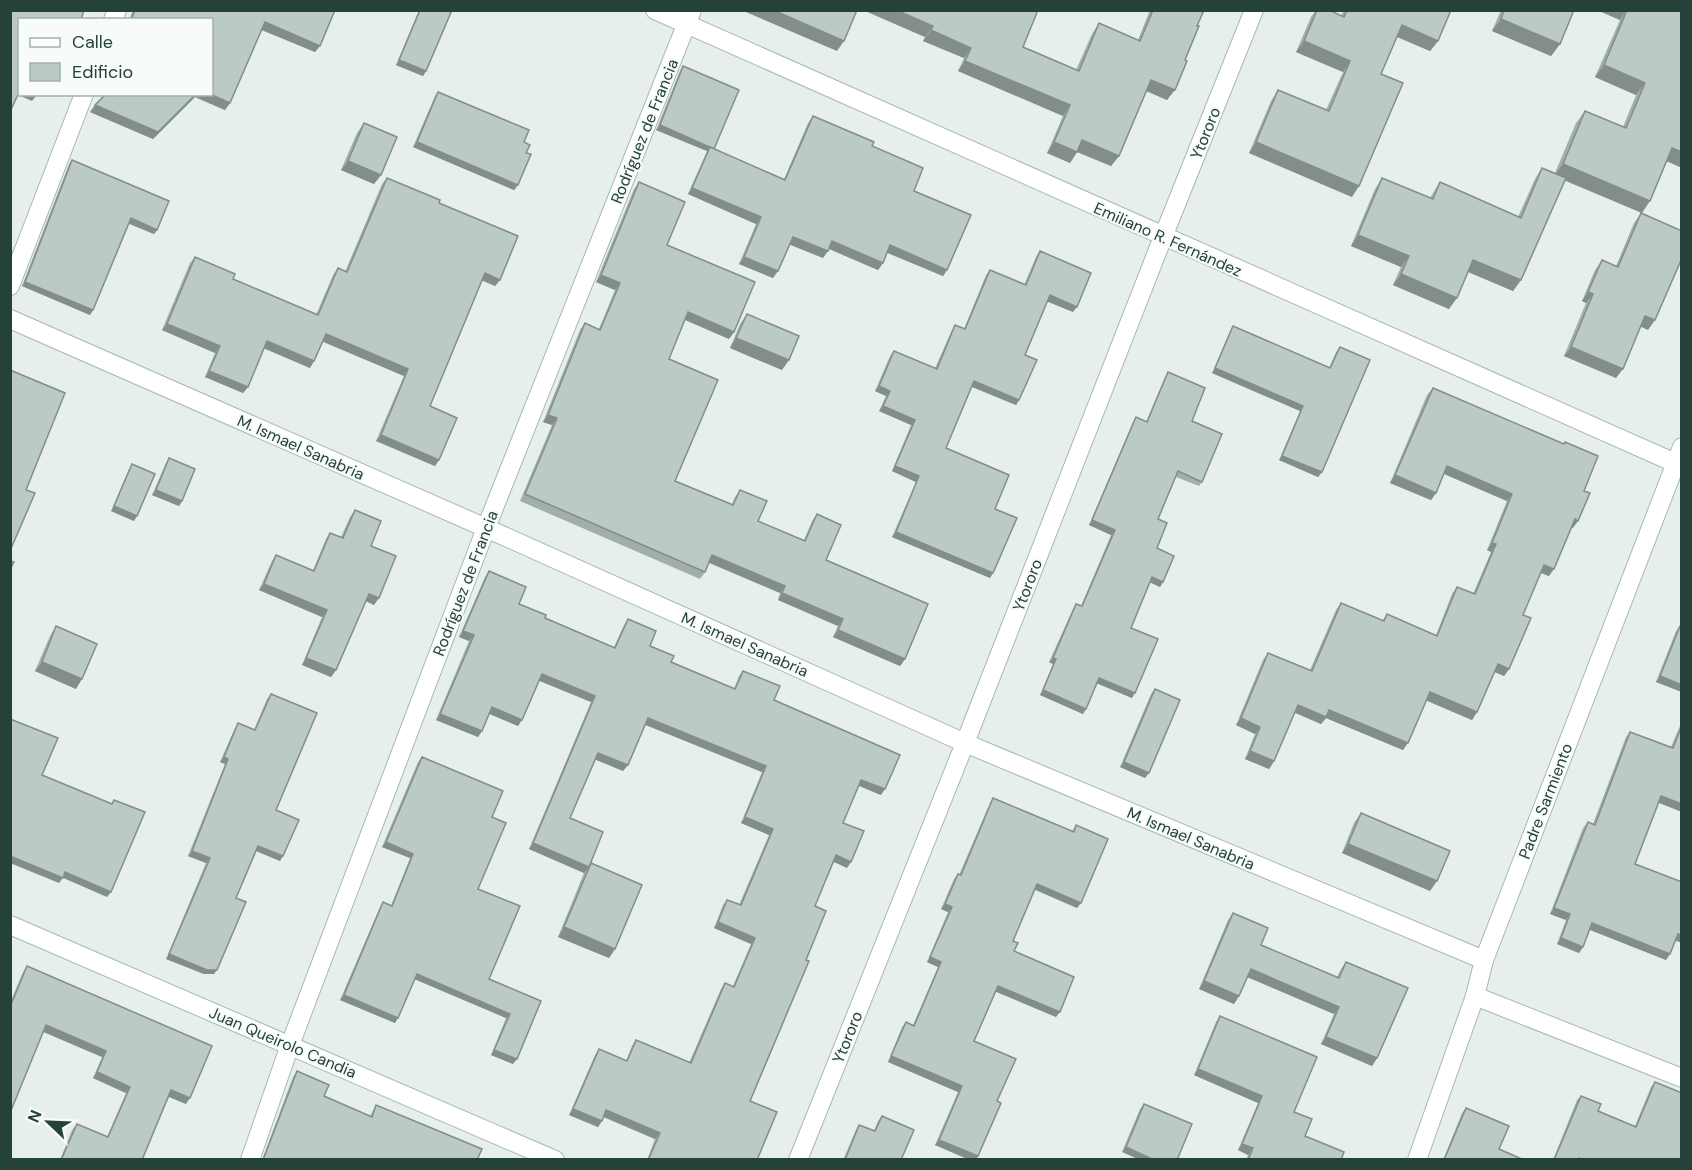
<svg xmlns="http://www.w3.org/2000/svg" width="1692" height="1170" viewBox="0 0 1692 1170" font-family="'DM Sans',sans-serif">
	<style>
		.lines { fill: none; stroke-linecap: round; stroke-linejoin: round }
		.street-casing { stroke: #a8b8b2; stroke-width: 20 }
		.secondary-casing { stroke: #a4bbb3; stroke-width: 20 }
		.street { stroke: #fff; stroke-width: 18 }
		.secondary { stroke: #fff; stroke-width: 18 }
		.wall { fill: #a1aea9 }
		.shaded-wall { fill: #838d89 }
		.building { fill: #bbcac4; stroke: #838d89; stroke-width: 1.5 }
		.labels { text-anchor: middle; stroke-width: 4.5; stroke-linejoin: round; paint-order: stroke }
		.street-label { font-size: 16px; fill: #24423a; stroke: #f7fbf9 }
	</style>
	<rect width="100%" height="100%" fill="#e6efeb"/>
	<g class="lines">
		<g class="street-casing">
			<g id="street">
				<path d="M655,10L1682,466"/>
				<path d="M113,20L117,10"/>
				<path d="M10,286L84,94"/>
				<path d="M10,319L486,528L965,743L1484,960"/>
				<path d="M1475,996L1682,1078"/>
				<path d="M250,1160L290,1045L486,528L692,10"/>
				<path d="M798,1160L965,743L1163,237L1254,10"/>
				<path d="M1417,1160L1475,996L1484,960L1682,447"/>
			</g>
		</g>
		<g class="secondary-casing">
			<path id="secondary" d="M10,925L555,1160"/>
		</g>
		<use href="#street" class="street"/>
		<use href="#secondary" class="secondary"/>
	</g>
	<g class="wall">
		<path d="M133,10H335L315,52L261,30L230,103L225,110L195,97L153,139L90,112L212,20H129Z"/>
		<path d="M419,10H452L426,71L423,76L396,65Z"/>
		<path d="M863,10H1038L1023,47L1076,70L1092,34L1099,23L1138,40L1150,10H1204L1167,100L1146,91L1119,156L1111,166L1077,152L1070,163L1047,153L1063,116L958,71L964,58L923,41L925,37Z"/>
		<path d="M1316,10H1329L1341,16L1344,10H1451L1438,41L1430,51L1397,37L1381,74L1352,197L1249,153L1271,101L1278,90L1326,110L1343,72L1296,52L1311,17Z"/>
		<path d="M1501,10H1574L1560,44L1551,56L1492,31Z"/>
		<path d="M1597,10H1682V168L1667,161L1642,213L1565,180L1521,280L1513,291L1468,272L1449,309L1393,285L1401,267L1351,246L1375,189L1382,178L1430,198L1433,193L1440,182L1518,217L1535,179L1542,168L1555,173L1576,123L1585,111L1623,127L1636,95L1595,77L1620,20Z"/>
		<path d="M683,66L714,149L784,179L808,123L813,116L872,146L914,191L947,270L943,276L887,253L883,263L878,270L829,249L823,258L790,244L773,278L739,264L756,224L688,194L707,151L656,130L680,71Z"/>
		<path d="M438,92L524,142L526,153L518,185L514,190L413,147L435,96Z"/>
		<path d="M364,123L381,175L374,184L341,170L357,133Z"/>
		<path d="M72,160L157,230L154,234L129,224L93,310L90,315L22,286L69,164Z"/>
		<path d="M387,178L439,203L500,280L495,286L482,280L430,406L439,460L435,466L376,441L404,376L323,341L310,368L264,348L248,387L243,393L205,377L215,353L162,330L190,263L195,257L233,279L316,315L333,275L338,268L345,272L382,184Z"/>
		<path d="M639,182L667,245L734,332L729,339L685,320L669,359L675,481L732,504L735,497L740,490L758,521L804,540L812,521L817,514L826,560L905,659L900,666L833,637L838,626L778,600L780,593L709,562L705,572L700,579L520,501L552,425L543,422L580,330L585,323L599,329L615,290L596,282L634,189Z"/>
		<path d="M1641,213L1648,330L1640,326L1616,378L1564,356L1586,303L1582,301L1595,270L1602,260L1616,266L1634,223Z"/>
		<path d="M1040,251L1073,312L1047,301L1025,355L1019,400L1016,405L972,387L946,448L995,509L990,578L892,537L916,482L892,471L911,425L879,411L886,396L875,391L890,356L894,351L935,368L952,330L955,325L964,329L986,275L990,270L1024,285L1036,257Z"/>
		<path d="M747,314L782,370L730,348L740,324Z"/>
		<path d="M1233,326L1329,368L1336,352L1340,347L1322,472L1318,477L1279,460L1300,411L1212,373L1230,331Z"/>
		<path d="M1168,372L1192,421L1202,482L1199,486L1176,477L1158,519L1157,548L1163,582L1160,587L1150,582L1131,628L1132,698L1097,683L1083,714L1040,695L1053,664L1049,662L1073,609L1076,604L1081,606L1111,535L1089,525L1133,422L1136,417L1146,422L1165,377Z"/>
		<path d="M1433,388L1584,491L1573,528L1572,527L1549,576L1541,573L1523,615L1509,669L1504,676L1494,672L1477,712L1472,720L1426,700L1403,750L1326,718L1321,724L1294,712L1274,761L1269,769L1245,759L1255,734L1236,725L1263,660L1268,653L1310,670L1336,610L1341,603L1382,621L1387,614L1436,635L1452,594L1457,587L1473,594L1491,552L1487,550L1507,501L1444,474L1436,493L1431,500L1390,483L1427,395Z"/>
		<path d="M169,458L182,501L179,506L152,495L166,463Z"/>
		<path d="M132,464L134,521L111,511L129,469Z"/>
		<path d="M355,510L371,546L374,605L365,601L336,670L331,677L302,665L322,617L259,590L272,561L276,555L313,570L326,539L330,533L341,537L350,517Z"/>
		<path d="M489,571L519,604L545,618L614,647L624,625L628,619L650,646L671,662L734,689L739,676L743,671L881,795L859,786L843,823L847,868L834,862L815,906L806,960L750,1101L757,1160H647L655,1139L603,1117L598,1127L569,1115L595,1055L599,1049L626,1061L632,1046L636,1040L689,1063L721,989L725,983L733,986L751,944L714,928L723,905L727,900L739,905L769,835L741,823L762,772L645,724L628,765L623,771L595,759L570,818L589,867L591,863L615,949L609,958L558,937L584,873L529,849L591,702L539,680L518,726L489,714L482,731L478,737L436,720L469,641L459,637L485,577Z"/>
		<path d="M56,626L76,689L35,671L50,636Z"/>
		<path d="M1680,626H1682V692L1656,682L1676,631Z"/>
		<path d="M1155,689L1145,778L1120,767L1151,694Z"/>
		<path d="M271,694L276,810L280,861L256,851L236,898L214,974H204L166,959L206,863L188,856L225,764L220,762L235,728L238,723L254,730L267,699Z"/>
		<path d="M1682,721V812L1659,803L1635,864L1681,882L1682,880V943L1675,940L1670,954L1666,960L1590,930L1583,947L1579,953L1557,944L1566,920L1550,914L1583,828L1588,822L1593,824L1626,737L1630,732L1671,747Z"/>
		<path d="M422,757L492,817L478,889L489,979L541,1001L513,1064L491,1055L506,1018L415,979L395,1023L340,1000L380,907L383,902L391,906L410,858L382,847L418,762Z"/>
		<path d="M993,798L1072,831L1076,825L1077,908L1035,890L1013,941L1014,951L1056,1017L996,991L974,1041L997,1101L978,1156L976,1160H970L935,1145L958,1092L888,1062L902,1027L906,1022L913,1025L938,967L927,962L948,912L941,909L954,879L958,874L959,875L990,803Z"/>
		<path d="M1361,813L1430,891L1342,853L1354,823Z"/>
		<path d="M1233,913L1261,945L1337,977L1341,969L1346,962L1377,1058L1372,1066L1321,1044L1334,1014L1247,977L1239,996L1234,1004L1199,989L1228,920Z"/>
		<path d="M27,966L186,1104L169,1097L142,1160H60L72,1130L77,1124L107,1137L126,1093L93,1078L102,1057L43,1032L10,1113V1003L23,972Z"/>
		<path d="M1220,1016L1294,1112L1305,1136L1341,1160H1246L1248,1155L1238,1150L1258,1103L1194,1075L1216,1022Z"/>
		<path d="M297,1071L324,1096L370,1116L376,1105L477,1160H262L293,1077Z"/>
		<path d="M1655,1082L1682,1160H1553L1577,1100L1581,1096L1598,1111L1635,1126L1651,1087Z"/>
		<path d="M1144,1104L1192,1124L1122,1152L1140,1109Z"/>
		<path d="M1466,1108L1499,1149L1524,1160H1443L1462,1113Z"/>
		<path d="M882,1116L901,1160H843L856,1130L859,1125L874,1131L878,1121Z"/>
	</g>
	<g class="shaded-wall">
		<path d="M741,10H773L844,41L837,51Z"/>
		<path d="M863,10H896L933,26L925,37Z"/>
		<path d="M1597,10H1626L1620,20Z"/>
		<path d="M1501,19L1560,44L1551,56L1492,31Z"/>
		<path d="M265,22L320,46L315,52L260,29Z"/>
		<path d="M1402,25L1438,41L1430,51L1395,36Z"/>
		<path d="M931,30L971,48L964,58L923,41Z"/>
		<path d="M1304,41L1350,61L1343,72L1296,52Z"/>
		<path d="M399,60L426,71L423,76L396,65Z"/>
		<path d="M965,61L1070,105L1063,116L958,71Z"/>
		<path d="M1604,65L1645,83L1636,95L1595,77Z"/>
		<path d="M1151,80L1175,90L1167,100L1144,90Z"/>
		<path d="M20,90V94H32L36,96L32,101L16,94Z"/>
		<path d="M196,94H210L230,103L225,110L195,97L153,139L90,112L95,105Z"/>
		<path d="M660,125L714,149L710,147L707,151L656,130Z"/>
		<path d="M1082,140L1119,156L1111,166L1075,151Z"/>
		<path d="M417,142L518,185L514,190L413,147Z"/>
		<path d="M1054,142L1077,152L1070,163L1047,153Z"/>
		<path d="M1256,142L1359,186L1352,197L1249,153Z"/>
		<path d="M1672,148L1682,152V168L1664,160Z"/>
		<path d="M348,161L381,175L374,184L341,170Z"/>
		<path d="M1563,164L1650,201L1642,213L1554,176Z"/>
		<path d="M692,188L761,217L756,224L688,194Z"/>
		<path d="M131,218L157,230L154,234L128,223Z"/>
		<path d="M1358,235L1409,256L1401,267L1351,246Z"/>
		<path d="M793,237L828,251L823,258L788,244Z"/>
		<path d="M832,241L883,263L878,270L827,248Z"/>
		<path d="M890,245L947,270L943,276L886,252Z"/>
		<path d="M744,257L778,271L773,278L739,264Z"/>
		<path d="M1473,260L1521,280L1513,291L1466,271Z"/>
		<path d="M485,273L500,280L495,286L481,280Z"/>
		<path d="M1401,274L1457,298L1449,309L1393,285Z"/>
		<path d="M601,275L620,283L615,290L596,282Z"/>
		<path d="M25,282L93,310L90,315L22,286Z"/>
		<path d="M1588,292L1593,294L1586,303L1582,301Z"/>
		<path d="M1050,295L1077,307L1073,312L1046,301Z"/>
		<path d="M688,312L734,332L729,339L683,319Z"/>
		<path d="M1645,316L1655,320L1648,330L1638,325Z"/>
		<path d="M167,324L220,346L215,353L162,330Z"/>
		<path d="M326,334L408,369L404,376L321,341Z"/>
		<path d="M736,338L789,360L782,370L730,348Z"/>
		<path d="M267,341L314,361L310,368L263,348Z"/>
		<path d="M1571,347L1623,369L1616,378L1564,356Z"/>
		<path d="M1215,368L1303,406L1300,411L1212,373Z"/>
		<path d="M209,371L248,387L243,393L205,377Z"/>
		<path d="M974,381L1019,400L1016,405L970,386Z"/>
		<path d="M879,386L890,391L886,396L875,391Z"/>
		<path d="M883,406L915,420L911,425L879,411Z"/>
		<path d="M548,415L557,418L552,425L543,422Z"/>
		<path d="M381,435L439,460L435,466L376,441Z"/>
		<path d="M1282,456L1322,472L1318,477L1279,460Z"/>
		<path d="M895,466L919,476L916,482L892,471Z"/>
		<path d="M1447,466L1512,494L1507,501L1442,473Z"/>
		<path d="M1395,475L1436,493L1431,500L1390,483Z"/>
		<path d="M156,490L182,501L179,506L152,495Z"/>
		<path d="M114,506L137,516L134,521L111,511Z"/>
		<path d="M1575,519L1578,521L1573,528L1570,526Z"/>
		<path d="M1092,520L1115,530L1111,535L1089,525Z"/>
		<path d="M896,532L993,573L990,578L892,537Z"/>
		<path d="M1492,543L1496,544L1491,552L1487,550Z"/>
		<path d="M712,555L785,586L780,593L707,562Z"/>
		<path d="M1544,565L1554,569L1549,576L1539,572Z"/>
		<path d="M1152,577L1163,582L1160,587L1149,582Z"/>
		<path d="M264,584L327,610L322,617L259,590Z"/>
		<path d="M782,593L843,619L838,626L778,600Z"/>
		<path d="M369,594L379,598L374,605L364,600Z"/>
		<path d="M838,630L905,659L900,666L833,637Z"/>
		<path d="M463,631L474,635L469,641L459,637Z"/>
		<path d="M306,658L336,670L331,677L302,665Z"/>
		<path d="M1053,658L1056,659L1053,664L1049,662Z"/>
		<path d="M42,662L82,679L76,689L35,671Z"/>
		<path d="M1498,664L1509,669L1504,676L1493,671Z"/>
		<path d="M542,674L595,696L591,702L537,680Z"/>
		<path d="M1660,676L1682,685V692L1656,682Z"/>
		<path d="M1099,678L1135,693L1132,698L1096,683Z"/>
		<path d="M1043,690L1086,709L1083,714L1040,695Z"/>
		<path d="M1430,692L1477,712L1472,720L1425,700Z"/>
		<path d="M1298,705L1329,710L1408,743L1403,750L1326,718L1321,724L1293,712Z"/>
		<path d="M492,707L522,720L518,726L488,713Z"/>
		<path d="M440,714L482,731L478,737L436,720Z"/>
		<path d="M648,718L766,766L762,772L643,724Z"/>
		<path d="M1241,718L1260,727L1255,734L1236,725Z"/>
		<path d="M1250,751L1274,761L1269,769L1245,759Z"/>
		<path d="M598,753L628,765L623,771L594,759Z"/>
		<path d="M224,757L228,759L225,764L220,762Z"/>
		<path d="M1124,762L1149,773L1145,778L1120,767Z"/>
		<path d="M861,780L885,789L881,795L857,785Z"/>
		<path d="M1661,796L1682,804V812L1657,802Z"/>
		<path d="M745,817L773,829L769,835L741,823Z"/>
		<path d="M386,842L413,854L410,858L382,847Z"/>
		<path d="M533,843L589,867L584,873L529,849Z"/>
		<path d="M1348,844L1437,881L1430,891L1342,853Z"/>
		<path d="M258,846L283,856L280,861L254,850Z"/>
		<path d="M192,851L210,858L206,863L188,856Z"/>
		<path d="M836,855L851,862L847,868L832,861Z"/>
		<path d="M10,856L63,878L59,883L10,863Z"/>
		<path d="M65,872L111,892L107,897L61,877Z"/>
		<path d="M1037,884L1081,903L1077,908L1034,889Z"/>
		<path d="M945,904L952,907L948,912L941,909Z"/>
		<path d="M1554,908L1570,914L1566,920L1550,914Z"/>
		<path d="M718,922L755,938L751,944L714,928Z"/>
		<path d="M1592,923L1670,954L1666,960L1588,929Z"/>
		<path d="M564,927L615,949L609,958L558,937Z"/>
		<path d="M1678,934L1682,935V943L1674,940Z"/>
		<path d="M1561,938L1583,947L1579,953L1557,944Z"/>
		<path d="M169,954L217,970L214,974H204L166,959Z"/>
		<path d="M930,957L941,962L938,967L927,962Z"/>
		<path d="M1251,969L1339,1007L1334,1014L1245,976Z"/>
		<path d="M417,974L510,1014L506,1018L414,979Z"/>
		<path d="M1204,981L1239,996L1234,1004L1199,989Z"/>
		<path d="M998,986L1060,1012L1056,1017L994,991Z"/>
		<path d="M344,995L398,1018L395,1023L340,1000Z"/>
		<path d="M46,1025L106,1051L102,1057L42,1031Z"/>
		<path d="M1326,1037L1377,1058L1372,1066L1321,1044Z"/>
		<path d="M494,1050L517,1059L513,1064L491,1055Z"/>
		<path d="M891,1056L962,1086L958,1092L888,1062Z"/>
		<path d="M1198,1069L1262,1096L1258,1103L1194,1075Z"/>
		<path d="M97,1072L130,1087L126,1093L93,1078Z"/>
		<path d="M171,1090L190,1098L186,1104L167,1096Z"/>
		<path d="M573,1109L602,1121L598,1127L569,1115Z"/>
		<path d="M606,1110L660,1133L655,1139L602,1116Z"/>
		<path d="M939,1140L978,1156L976,1160H970L935,1145Z"/>
		<path d="M1242,1144L1253,1148L1248,1155L1238,1150Z"/>
		<path d="M1126,1147L1154,1160H1140L1122,1152Z"/>
	</g>
	<g class="building">
		<path d="M10,10H84L81,20H20V90L10,112Z"/>
		<path d="M135,10H335L320,46L265,22L230,103L210,94H212V20H131Z"/>
		<path d="M420,10H452L426,71L399,60Z"/>
		<path d="M773,10H857L844,41Z"/>
		<path d="M896,10H1038L1023,47L1079,71L1099,23L1140,41L1153,10H1204L1197,26H1199L1185,60L1187,61L1175,90L1151,80L1119,156L1082,140L1077,152L1054,142L1070,105L965,61L971,48L931,30L933,26Z"/>
		<path d="M1317,10H1329L1344,17L1347,10H1451L1438,41L1402,25L1381,74L1403,83L1359,186L1256,142L1278,90L1329,111L1350,61L1304,41Z"/>
		<path d="M1504,10H1574L1560,44L1501,19Z"/>
		<path d="M1627,10H1682V152L1672,148L1650,201L1563,164L1585,111L1626,128L1645,83L1604,65Z"/>
		<path d="M683,66L739,90L714,149L660,125Z"/>
		<path d="M438,92L529,130L524,142L530,145L526,153L531,154L518,185L417,142Z"/>
		<path d="M106,94H196L158,132L95,105Z"/>
		<path d="M813,116L874,142L872,146L923,168L914,191L971,215L947,270L890,245L883,263L832,241L828,251L793,237L778,271L744,257L761,217L692,188L710,147L785,180Z"/>
		<path d="M364,123L397,137L381,175L348,161Z"/>
		<path d="M72,160L169,201L157,230L131,218L93,310L25,282Z"/>
		<path d="M1542,168L1566,178L1521,280L1473,260L1457,298L1401,274L1409,256L1358,235L1382,178L1433,199L1440,182L1521,218Z"/>
		<path d="M387,178L440,200L439,203L518,236L500,280L485,273L430,406L457,418L439,460L381,435L408,369L326,334L314,361L267,341L248,387L209,371L220,346L167,324L195,257L235,274L233,279L318,315L338,268L347,272Z"/>
		<path d="M639,182L685,202L667,245L755,282L734,332L688,312L669,359L718,380L675,481L733,505L740,490L767,501L758,521L805,541L817,514L841,525L826,560L928,604L905,659L838,630L843,619L782,593L785,586L712,555L705,572L525,494L557,418L548,415L585,323L600,330L620,283L601,275Z"/>
		<path d="M1641,213L1682,231V258L1655,320L1645,316L1623,369L1571,347L1593,294L1588,292L1602,260L1618,267Z"/>
		<path d="M1040,251L1091,273L1077,307L1050,295L1025,355L1037,360L1019,400L974,381L946,448L1009,475L995,509L1017,518L993,573L896,532L919,476L895,466L915,420L883,406L890,391L879,386L894,351L937,369L955,325L965,329L990,270L1026,285Z"/>
		<path d="M747,314L799,336L789,360L736,338Z"/>
		<path d="M1233,326L1330,368L1340,347L1370,360L1322,472L1282,456L1303,406L1215,368Z"/>
		<path d="M10,370L65,393L26,490L35,493L10,551Z"/>
		<path d="M1168,372L1205,388L1192,421L1222,434L1202,482L1178,471L1158,519L1167,523L1157,548L1174,556L1163,582L1152,577L1131,628L1158,639L1135,693L1099,678L1086,709L1043,690L1056,659L1053,658L1076,604L1082,606L1115,530L1092,520L1136,417L1147,422Z"/>
		<path d="M1433,388L1564,444L1565,442L1598,456L1584,491L1590,493L1578,521L1575,519L1554,569L1544,565L1523,615L1531,618L1509,669L1498,664L1477,712L1430,692L1408,743L1329,710L1326,717L1298,705L1274,761L1250,751L1260,727L1241,718L1268,653L1312,671L1341,603L1384,621L1387,614L1437,636L1457,587L1475,594L1496,544L1492,543L1512,494L1447,466L1436,493L1395,475Z"/>
		<path d="M169,458L195,469L182,501L156,490Z"/>
		<path d="M132,464L155,474L137,516L114,506Z"/>
		<path d="M355,510L381,521L371,546L396,556L379,598L369,594L336,670L306,658L327,610L264,584L276,555L314,571L330,533L343,538Z"/>
		<path d="M10,561L14,562L10,570Z"/>
		<path d="M489,571L526,587L519,604L546,615L545,618L615,648L628,619L656,631L650,646L674,656L671,662L735,689L743,671L780,686L774,700L900,755L885,789L861,780L843,823L864,831L851,862L836,855L815,906L826,911L806,960L809,961L750,1101L777,1112L757,1160H651L649,1158L660,1133L606,1110L602,1121L573,1109L599,1049L627,1061L636,1040L691,1063L725,983L734,987L755,938L718,922L727,900L741,905L773,829L745,817L766,766L648,718L628,765L598,753L570,818L603,832L589,867L533,843L595,696L542,674L522,720L492,707L482,731L440,714L474,635L463,631Z"/>
		<path d="M56,626L97,644L82,679L42,662Z"/>
		<path d="M1680,626H1682V685L1660,676Z"/>
		<path d="M1155,689L1180,700L1149,773L1124,762Z"/>
		<path d="M271,694L317,713L276,810L299,820L283,856L258,846L236,898L246,902L217,970H207L169,954L210,858L192,851L228,759L224,757L238,723L255,730Z"/>
		<path d="M10,719L58,738L42,775L112,804L114,800L145,812L111,892L65,872L63,878L10,856Z"/>
		<path d="M1682,725V804L1661,796L1635,864L1682,882V935L1678,934L1670,954L1592,923L1583,947L1561,938L1570,914L1554,908L1588,822L1595,825L1630,732L1673,748Z"/>
		<path d="M422,757L503,791L492,817L506,823L478,889L520,906L489,979L541,1001L517,1059L494,1050L510,1014L417,974L398,1018L344,995L383,902L392,906L413,854L386,842Z"/>
		<path d="M993,798L1074,832L1076,825L1108,839L1081,903L1037,884L1013,941L1018,943L1014,951L1074,977L1060,1012L998,986L974,1041L1016,1059L997,1101L1001,1103L978,1156L939,1140L962,1086L891,1056L906,1022L914,1026L941,962L930,957L952,907L945,904L958,874L961,875Z"/>
		<path d="M1361,813L1450,851L1437,881L1348,844Z"/>
		<path d="M591,863L642,885L615,949L564,927Z"/>
		<path d="M1233,913L1268,928L1261,945L1339,978L1346,962L1408,988L1377,1058L1326,1037L1339,1007L1251,969L1239,996L1204,981Z"/>
		<path d="M27,966L212,1046L190,1098L171,1090L142,1160H61L77,1124L108,1137L130,1087L97,1072L106,1051L46,1025L10,1113V1007Z"/>
		<path d="M1220,1016L1317,1057L1294,1112L1312,1119L1305,1136L1344,1152L1341,1160H1248L1253,1148L1242,1144L1262,1096L1198,1069Z"/>
		<path d="M297,1071L329,1085L324,1096L372,1117L376,1105L482,1149L477,1160H263Z"/>
		<path d="M1655,1082L1682,1093V1160H1584L1579,1158V1160H1554L1581,1096L1601,1104L1598,1111L1636,1127Z"/>
		<path d="M1144,1104L1192,1124L1177,1160H1154L1126,1147Z"/>
		<path d="M1466,1108L1509,1126L1499,1149L1524,1160H1444Z"/>
		<path d="M882,1116L914,1130L901,1160H845L859,1125L875,1131Z"/>
	</g>
	<g class="labels">
		<g class="street-label">
			<text transform="translate(644 131) rotate(-68)" y="6">Rodríguez de Francia</text>
			<text transform="translate(1205 133) rotate(-68)" y="6">Ytororo</text>
			<text transform="translate(1168 239) rotate(24)" y="6">Emiliano R. Fernández</text>
			<text transform="translate(301 447) rotate(24)" y="6">M. Ismael Sanabria</text>
			<text transform="translate(465 583) rotate(-69)" y="6">Rodríguez de Francia</text>
			<text transform="translate(1027 585) rotate(-69)" y="6">Ytororo</text>
			<text transform="translate(745 644) rotate(24)" y="6">M. Ismael Sanabria</text>
			<text transform="translate(1545 801) rotate(-69)" y="6">Padre Sarmiento</text>
			<text transform="translate(1191 838) rotate(23)" y="6">M. Ismael Sanabria</text>
			<text transform="translate(847 1037) rotate(-68)" y="6">Ytororo</text>
			<text transform="translate(283 1042) rotate(23)" y="6">Juan Queirolo Candia</text>
		</g>
	</g>
	<rect width="1692" height="1170" fill="none" stroke="#24423a" stroke-width="24"/>
	<rect x="18" y="18" width="195" height="78" fill="#f7fbf9" stroke="#a3b1ad" stroke-width="1.5"/>
	<rect x="30" y="38" width="30" height="9" fill="#ffffff" stroke="#a3b1ad" stroke-width="1.5"/>
	<text x="72" y="48" font-size="18" fill="#24423a">Calle</text>
	<rect x="30" y="63" width="30" height="18" fill="#bbcac4" stroke="#a3b1ad" stroke-width="1.5"/>
	<text x="72" y="78" font-size="18" fill="#24423a">Edificio</text>
	<g transform="translate(48 1122) rotate(293)" stroke="#f7fbf9" stroke-width="4.5" paint-order="stroke">
	<path d="M0-4.5L10 22L0 15L-10 22Z" fill="#24423a"/>
	<text y="-9" font-size="16" font-weight="bold" text-anchor="middle" fill="#24423a">N</text>
	</g>
</svg>
